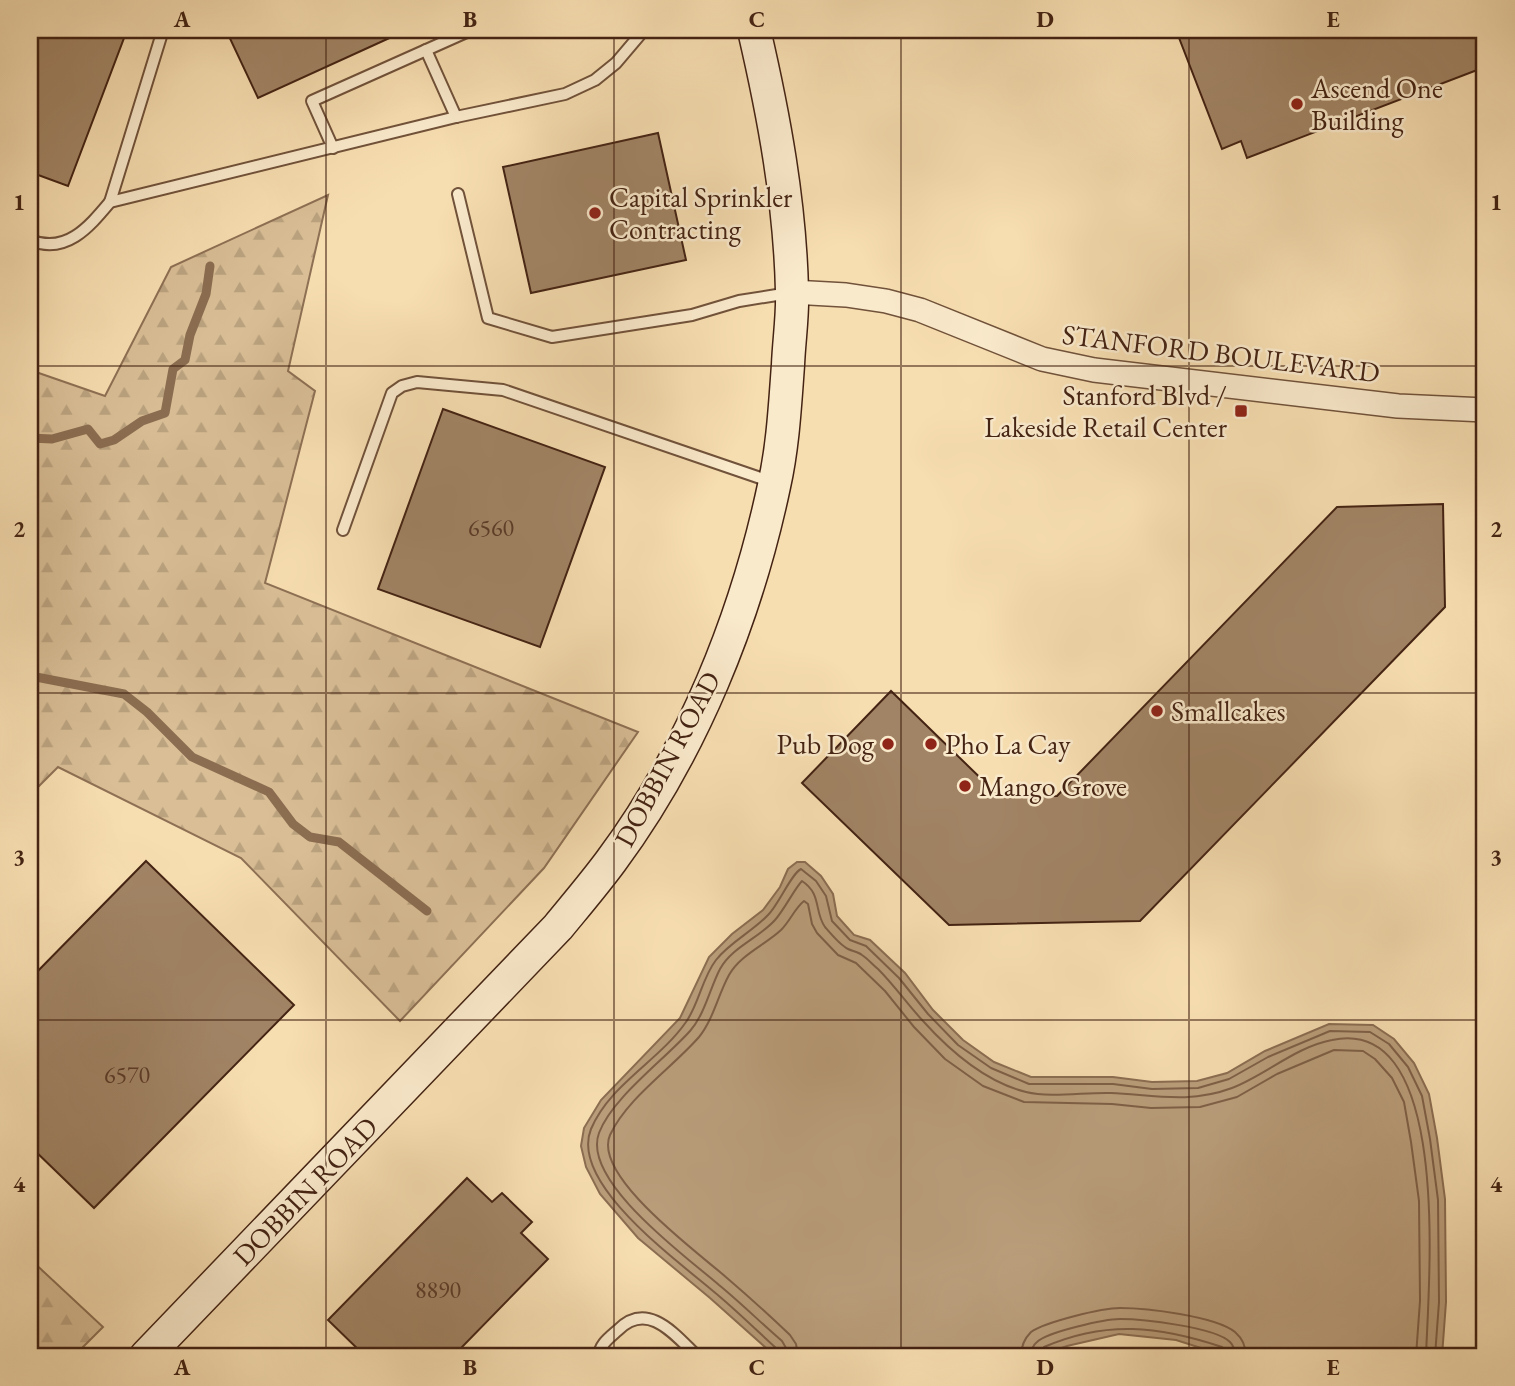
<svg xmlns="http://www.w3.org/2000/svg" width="1515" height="1386" viewBox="0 0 1515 1386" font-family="'EB Garamond',serif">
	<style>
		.forest { fill: url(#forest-firs); stroke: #8e7054; stroke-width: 2 }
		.water { fill: #ba9e7b; stroke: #8b6d51; stroke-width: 2 }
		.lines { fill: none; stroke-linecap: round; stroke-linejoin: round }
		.shore { stroke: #7f6047; stroke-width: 2 }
		.stream { stroke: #8b6d51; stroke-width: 9 }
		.building { fill: #a18465; stroke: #442313; stroke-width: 2 }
		.lane-casing { stroke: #71523a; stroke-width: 14 }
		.street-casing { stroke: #71523a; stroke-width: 26 }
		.secondary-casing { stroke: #442313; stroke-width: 35 }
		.lane { stroke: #faeacc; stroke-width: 10 }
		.street { stroke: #faeacc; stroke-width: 23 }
		.secondary { stroke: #faeacc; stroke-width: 32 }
		.grid { fill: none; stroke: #442313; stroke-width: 2; stroke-opacity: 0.55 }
		.poi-dot { fill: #8f2418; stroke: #faeacc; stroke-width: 2.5 }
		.labels { text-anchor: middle; stroke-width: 5; stroke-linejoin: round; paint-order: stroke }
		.number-label { font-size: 24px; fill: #5b3b28 }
		.poi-label { font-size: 28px; fill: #442313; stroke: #faeacc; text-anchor: start }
		.street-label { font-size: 28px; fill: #442313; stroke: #faeacc }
		.neatline { fill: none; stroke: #442313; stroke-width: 2.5 }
		.grid-label { font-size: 23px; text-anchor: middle; font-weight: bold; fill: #442313 }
	</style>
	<defs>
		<pattern id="forest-firs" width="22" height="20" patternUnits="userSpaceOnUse" patternTransform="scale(1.75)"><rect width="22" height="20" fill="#d9be96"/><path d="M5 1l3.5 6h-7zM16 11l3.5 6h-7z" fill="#bba380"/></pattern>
	</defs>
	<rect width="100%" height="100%" fill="#f7deb1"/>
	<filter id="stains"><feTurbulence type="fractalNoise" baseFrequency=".00286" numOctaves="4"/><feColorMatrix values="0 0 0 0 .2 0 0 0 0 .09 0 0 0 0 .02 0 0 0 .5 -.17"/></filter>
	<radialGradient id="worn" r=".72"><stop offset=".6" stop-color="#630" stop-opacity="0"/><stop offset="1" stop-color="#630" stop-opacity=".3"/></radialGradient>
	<g class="forest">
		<path d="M328,195L288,371L315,391L265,583L638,732L544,868L400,1021L241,858L58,767L30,795V370L105,396L171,267Z"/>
		<path d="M30,1259L103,1327L74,1356H30Z"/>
	</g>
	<path class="water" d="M797,862H805L821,876L833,894L837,916L854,935L870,940L905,973L933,1010L963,1040L994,1062L1031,1077H1113L1152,1082L1197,1081L1227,1073L1265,1051L1329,1024L1373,1025L1394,1039L1414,1063L1429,1094L1437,1138L1445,1199L1446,1302L1442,1356H1226L1176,1340L1119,1334L1067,1346L1039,1356H775L710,1298L638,1238L600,1194L586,1167L581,1146L584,1128L601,1100L680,1018L709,957L732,934L763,910L780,887L788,869Z"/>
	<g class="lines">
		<g class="shore">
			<path d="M779,1356L776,1348C755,1329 735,1309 713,1291C678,1261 569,1183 591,1129C610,1084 659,1061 686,1022C699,1004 702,978 716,960C730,942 752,932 768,915C779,904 791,874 801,869L816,881L826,896L832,921L850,940L866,946L899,978L928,1014L958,1045L991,1068L1029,1084H1113L1152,1089L1198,1088L1229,1079L1268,1057L1330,1031L1370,1032L1389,1044L1408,1067L1422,1096L1430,1139L1438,1200L1439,1302L1435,1356"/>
			<path d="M788,1356L786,1348L782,1341C761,1323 741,1303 719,1285C688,1258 581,1181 599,1133C612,1098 664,1060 690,1031C705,1014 710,988 720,969C732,947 759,938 775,920C784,910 795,888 802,881C822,894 814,912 825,927C831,934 840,945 848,949C852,951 858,952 862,955C868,959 873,965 878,969C895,986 907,1004 923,1021C951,1052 985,1082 1026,1092C1050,1098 1086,1092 1111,1093C1154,1095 1189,1104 1232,1088C1266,1075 1295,1047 1332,1040C1454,1014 1428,1289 1426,1356"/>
			<path d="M798,1356L796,1344L790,1335C769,1315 748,1296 727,1278C700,1254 592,1176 610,1135C627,1098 672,1068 699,1037C713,1020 718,995 729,975C740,955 765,945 781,930C790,921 795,908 804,901L808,904L812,924L817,933L838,955L856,963L885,991L914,1027L945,1059L983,1086L1024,1102L1112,1104L1151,1108L1200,1107L1237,1097L1277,1074L1334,1050L1363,1051L1375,1059L1392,1078L1404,1102L1411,1142L1419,1201L1420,1301L1416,1356"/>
			<path d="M1021,1356C1021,1347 1024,1339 1031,1332C1045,1322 1102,1308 1120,1308C1146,1308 1215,1316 1235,1332C1243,1339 1246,1347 1246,1356"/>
			<path d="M1031,1356C1032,1350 1032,1346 1037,1342C1047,1332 1105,1319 1120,1319C1142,1319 1215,1327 1230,1342C1234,1346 1235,1350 1235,1356"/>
			<path d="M1040,1356L1044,1347C1106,1320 1159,1326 1222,1347L1226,1351L1227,1356"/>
		</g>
		<g class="stream">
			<path d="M30,438L52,439L88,429L100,444L114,440L142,421L165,413L173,369L185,360L190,335L206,294L210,266"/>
			<path d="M30,665L36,677L124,694L147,712L192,757L269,792L293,824L310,837L339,842L427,911"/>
		</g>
	</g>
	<g class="building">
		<path d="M30,30H102L124,38L68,186L30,172Z"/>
		<path d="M226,30H407L258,98Z"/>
		<path d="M1176,30H1485V67L1247,158L1241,141L1222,149Z"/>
		<path d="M658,133L686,260L531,293L503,167Z"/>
		<path d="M443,409L605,467L540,647L378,589Z"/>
		<path d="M1443,504L1445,607L1140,921L949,925L802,783L891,691L1000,797L1057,796L1337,507Z"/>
		<path d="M146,861L294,1005L94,1208L30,1146V979Z"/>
		<path d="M467,1178L492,1202L502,1193L532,1222L521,1233L548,1259L461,1348L469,1356H365L328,1320Z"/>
	</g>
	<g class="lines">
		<g class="lane-casing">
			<g id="lane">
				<path d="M426,50L456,117"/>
				<path d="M333,148L312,101L471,30"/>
				<path d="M458,194L488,318L552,337L692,315L739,301L789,293"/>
				<path d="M110,202L163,30"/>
				<path d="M30,240C66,255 89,227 110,202L456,117L565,94L595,80L616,63L644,30"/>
				<path d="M343,530L392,393L402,386L417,382L503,390L772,482"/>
				<path d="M599,1356C600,1344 609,1338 618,1330C648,1300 675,1335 697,1356"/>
			</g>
		</g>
		<g class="street-casing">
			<path id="street" d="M792,292L846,295L886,301L920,310L1042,359L1094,370L1398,406L1485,410"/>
		</g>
		<g class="secondary-casing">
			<path id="secondary" d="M146,1356L558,927C576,905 594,884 611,861C692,752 746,618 774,486C783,446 785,405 788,365C789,340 793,315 792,291C790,203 774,116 754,30"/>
		</g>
		<use href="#lane" class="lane"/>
		<use href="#street" class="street"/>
		<use href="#secondary" class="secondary"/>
	</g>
	<path class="grid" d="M326,30V1356M614,30V1356M901,30V1356M1189,30V1356M30,366H1485M30,693H1485M30,1020H1485"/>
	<g class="poi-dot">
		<circle cx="1297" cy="104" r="7"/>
		<circle cx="595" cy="213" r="7"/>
		<rect x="1234" y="404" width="14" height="14" rx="3.5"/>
		<circle cx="1157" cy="711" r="7"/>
		<circle cx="888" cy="744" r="7"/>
		<circle cx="931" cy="744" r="7"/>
		<circle cx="965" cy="786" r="7"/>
	</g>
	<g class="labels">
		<g class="number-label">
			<text x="491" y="536">6560</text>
			<text x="127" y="1083">6570</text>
			<text x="438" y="1298">8890</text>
		</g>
		<g class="poi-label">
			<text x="1311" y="98">Ascend One<tspan x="1311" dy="32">Building</tspan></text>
			<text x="609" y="207">Capital Sprinkler<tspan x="609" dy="32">Contracting</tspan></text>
			<text x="1227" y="405" text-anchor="end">Stanford Blvd /<tspan x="1227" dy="32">Lakeside Retail Center</tspan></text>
			<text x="1171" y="721">Smallcakes</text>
			<text x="874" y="754" text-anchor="end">Pub Dog</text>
			<text x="945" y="754">Pho La Cay</text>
			<text x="979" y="796">Mango Grove</text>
		</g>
		<g class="street-label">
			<text transform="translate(1221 353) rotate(7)" y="10">STANFORD BOULEVARD</text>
			<text transform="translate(667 759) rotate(-62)" y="10">DOBBIN ROAD</text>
			<text transform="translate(305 1191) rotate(-46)" y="10">DOBBIN ROAD</text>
		</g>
	</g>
	<rect width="1515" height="1386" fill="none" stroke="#f7deb1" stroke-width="77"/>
	<rect x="38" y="38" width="1438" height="1310" class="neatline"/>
	<g class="grid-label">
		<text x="182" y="27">A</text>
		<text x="470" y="27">B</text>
		<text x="757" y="27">C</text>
		<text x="1045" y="27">D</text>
		<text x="1333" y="27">E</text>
		<text x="19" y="210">1</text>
		<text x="1496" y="210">1</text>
		<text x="19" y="537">2</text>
		<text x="1496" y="537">2</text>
		<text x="19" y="865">3</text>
		<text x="1496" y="865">3</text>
		<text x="19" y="1192">4</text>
		<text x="1496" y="1192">4</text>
		<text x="182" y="1375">A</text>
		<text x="470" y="1375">B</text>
		<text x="757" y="1375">C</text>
		<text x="1045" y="1375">D</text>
		<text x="1333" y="1375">E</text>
	</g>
	<rect width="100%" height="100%" filter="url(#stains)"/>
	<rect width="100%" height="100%" fill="url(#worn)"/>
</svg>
